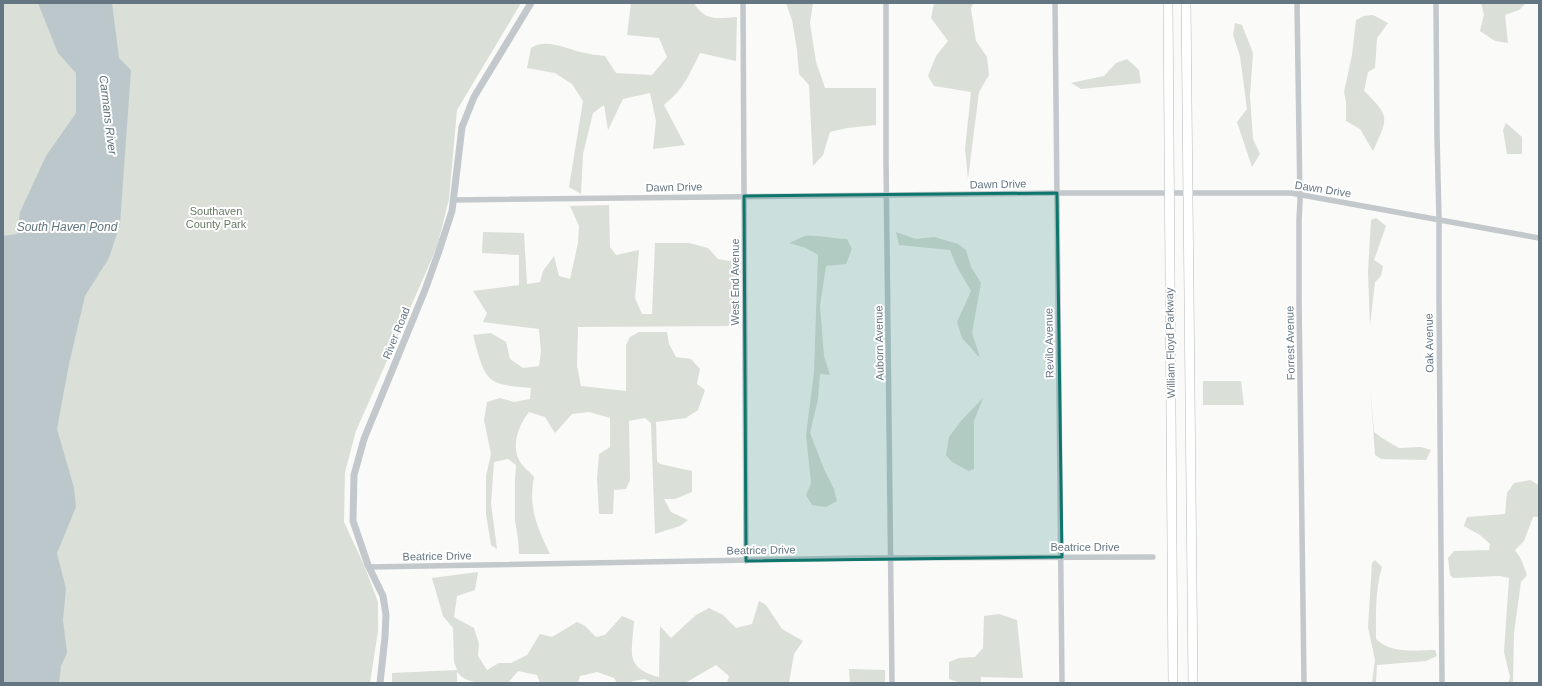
<svg xmlns="http://www.w3.org/2000/svg" width="1542" height="686" viewBox="0 0 1542 686" font-family="Arial,sans-serif">
	<style>
		.green { fill: #dadfd7 }
		.water { fill: #bbc7cb }
		.lines { fill: none; stroke-linecap: round; stroke-linejoin: round }
		.trunk-casing { stroke: #b4b9bd; stroke-width: 10 }
		.minor { stroke: #c3c8cc; stroke-width: 5.5 }
		.tertiary { stroke: #c3c8cc; stroke-width: 7 }
		.trunk { stroke: #fff; stroke-width: 9 }
		.marked { fill: #0f766e; fill-opacity: 0.2; stroke: #0f766e; stroke-width: 3; stroke-linejoin: round }
		.labels { text-anchor: middle; stroke-width: 4; stroke-linejoin: round; paint-order: stroke }
		.street-label { font-size: 11px; fill: #657683; stroke: #fff }
		.park-label { font-size: 11px; fill: #687a64; stroke: #fff }
		.water-label { font-size: 12px; font-style: italic; fill: #60757c; stroke: #fff }
	</style>
	<rect width="100%" height="100%" fill="#fafaf8"/>
	<g class="green">
		<path d="M3,3H521L457,110L449,199L437,247L356,431L345,472L344,522L364,565L378,602V631L370,683H3Z"/>
		<path d="M631,3H694C705,22 718,18 737,17L736,61L700,53C688,76 685,88 664,105L685,145L653,149L656,121L650,93L623,99L608,130L604,105L593,113L583,154L581,194L569,187L583,101L572,84L555,73L527,68L531,48C545,38 566,48 580,52C588,54 597,55 605,56L616,73L652,75L667,57L659,38L627,35Z"/>
		<path d="M786,3H813L810,23L816,62L825,88H876V125L847,128L830,132L823,155L813,166L809,85L799,74L797,50L792,20Z"/>
		<path d="M934,3H973L971,9L976,41L987,57L989,75L979,92L968,179L965,149L971,92L934,86L928,76L936,56L948,41L931,18Z"/>
		<path d="M1481,3H1526L1519,10L1505,15L1508,43L1495,41L1480,31L1484,15Z"/>
		<path d="M1373,15L1388,23L1377,38L1375,68L1368,72L1364,91C1391,117 1388,118 1373,151L1360,129L1346,121V102L1344,92L1352,55L1356,20L1364,16Z"/>
		<path d="M1235,23L1242,25L1253,53L1250,96L1253,139L1260,154L1252,167L1237,122L1247,109L1240,56L1233,35Z"/>
		<path d="M1127,59L1139,70L1141,83L1081,89L1071,83L1104,76L1116,63Z"/>
		<path d="M1506,123L1522,137V154H1507L1503,130Z"/>
		<path d="M609,205L610,247L616,255L639,250L635,298L642,314H652L655,243H689L708,248L718,259L741,263L740,323L737,326L578,327L577,366L581,386L626,391V345L630,337L639,332H667L669,344L676,357L691,359L700,369L697,384L705,390L698,410L686,418L656,422L657,461L660,464L692,471V492L675,499H664L671,512L688,520L680,526L655,534L651,423L645,418L629,421L630,480L626,489L614,490L613,514H599L597,479L599,454L610,447V418L589,412L572,414L555,433L545,417L529,412C519,425 511,444 519,460C522,466 530,472 534,477C528,507 537,527 550,554H519L518,538L515,521V480L516,465L508,459L494,462L491,504L497,549L491,545L486,514V476L491,454L484,420L487,402L500,398L514,402L530,399L531,388C521,387 500,386 492,380C481,372 477,348 473,335L491,333L506,342L510,359L523,368L539,366L541,352L539,329L483,322L487,313L473,291L519,285V255L482,253L483,232L524,233L527,284L540,282L543,271L554,256L559,276L570,279L578,243L579,226L570,206Z"/>
		<path d="M1376,218L1386,226L1374,260L1383,266L1381,276L1375,282L1370,326L1368,272L1371,220Z"/>
		<path d="M896,232L916,239L934,237L958,244L966,250L971,267L981,283L972,333L980,358L962,338L957,322L971,291L957,267L950,250L899,245Z"/>
		<path d="M805,236C819,235 833,239 847,239L852,249L846,264L826,266L820,306L824,356L830,375L820,374L818,399L810,433L824,469L834,489L837,501L826,507L812,505L806,495L811,483L806,435L814,372L818,255L806,248L789,243Z"/>
		<path d="M1203,381H1241L1244,405H1203Z"/>
		<path d="M1370,384L1374,432L1382,438L1399,448L1421,447L1431,450L1426,460L1381,459L1375,455Z"/>
		<path d="M983,398L974,421V469L969,471L952,462L946,455L949,437L961,421Z"/>
		<path d="M1530,480L1539,485V517H1533L1524,541L1515,550L1521,559L1527,575L1521,582L1514,633L1513,683H1508L1510,677L1504,652L1509,578L1499,576L1453,578L1450,575L1448,558L1454,551L1489,550L1490,544L1480,535L1464,526L1467,517L1505,514L1507,493L1514,483Z"/>
		<path d="M1375,560L1382,567C1375,590 1376,615 1376,639C1391,654 1416,650 1435,650L1437,656L1426,661L1377,665L1376,683H1372L1375,660L1368,627L1372,563Z"/>
		<path d="M478,572L475,590L457,596L454,617L474,628L479,644L478,656L487,670L499,663H511L527,655L540,634L552,637L577,622L585,626L596,637L605,635L622,616L634,621C632,652 624,668 659,677L660,626L671,638L696,615L709,608L723,615L736,628L752,624L759,601L766,605L782,629L803,641L794,654L789,683H727L729,676L716,665L685,683H652L645,679L633,681L630,683H617L614,678L597,672L580,676L578,683H540L537,675L518,671L508,683C493,683 464,686 457,671V683H392V673L457,670L454,662L453,628L443,616L432,578Z"/>
		<path d="M999,614L1017,620L1023,678L981,677V683H961L949,679V662L959,658L975,657L983,648L984,616Z"/>
		<path d="M849,669L885,670V683H850Z"/>
	</g>
	<path class="water" d="M38,3H112L119,58L131,70L120,224L109,258L85,296L69,364L57,429L74,488L76,507L57,553L66,589L63,620L67,653L61,666L59,683H3V236L17,234L20,212L46,156L76,113V73L58,53Z"/>
	<g class="lines">
		<g class="trunk-casing">
			<g id="trunk">
				<path d="M1168,3L1173,683"/>
				<path d="M1186,3L1193,683"/>
			</g>
		</g>
		<g class="minor">
			<path d="M743,3L746,561"/>
			<path d="M886,3V160L892,683"/>
			<path d="M1055,3L1062,683"/>
			<path d="M1297,3L1300,201L1299,220V301L1304,683"/>
			<path d="M1436,3L1437,136L1439,219V297L1442,683"/>
			<path d="M453,200L1057,193H1291L1539,238"/>
			<path d="M369,567L861,558L1153,557"/>
		</g>
		<path class="tertiary" d="M380,683L385,637L386,615L383,596L368,565L353,521L354,475L364,439L425,290L439,251L452,211L462,127L474,97L531,3"/>
		<use href="#trunk" class="trunk"/>
	</g>
	<path class="marked" d="M1057,193L1062,557L746,561L744,196Z"/>
	<g class="labels">
		<g class="street-label">
			<text transform="translate(998 184) rotate(-1)" y="4">Dawn Drive</text>
			<text transform="translate(674 187) rotate(-1)" y="4">Dawn Drive</text>
			<text transform="translate(1323 189) rotate(9)" y="4">Dawn Drive</text>
			<text transform="translate(735 282) rotate(-90)" y="4">West End Avenue</text>
			<text transform="translate(396 333) rotate(-68)" y="4">River Road</text>
			<text transform="translate(879 343) rotate(-91)" y="4">Auborn Avenue</text>
			<text transform="translate(1049 343) rotate(-91)" y="4">Revilo Avenue</text>
			<text transform="translate(1170 343) rotate(-91)" y="4">William Floyd Parkway</text>
			<text transform="translate(1290 343) rotate(-91)" y="4">Forrest Avenue</text>
			<text transform="translate(1429 343) rotate(-91)" y="4">Oak Avenue</text>
			<text x="1085" y="551">Beatrice Drive</text>
			<text transform="translate(761 550) rotate(-1)" y="4">Beatrice Drive</text>
			<text transform="translate(437 556) rotate(-1)" y="4">Beatrice Drive</text>
		</g>
		<g class="park-label">
			<text x="216" y="215">Southaven<tspan x="216" dy="13">County Park</tspan></text>
		</g>
		<g class="water-label">
			<text transform="translate(108 115) rotate(83)" y="4">Carmans River</text>
			<text x="67" y="231">South Haven Pond</text>
		</g>
	</g>
	<rect width="1542" height="686" fill="none" stroke="#657683" stroke-width="8"/>
</svg>
